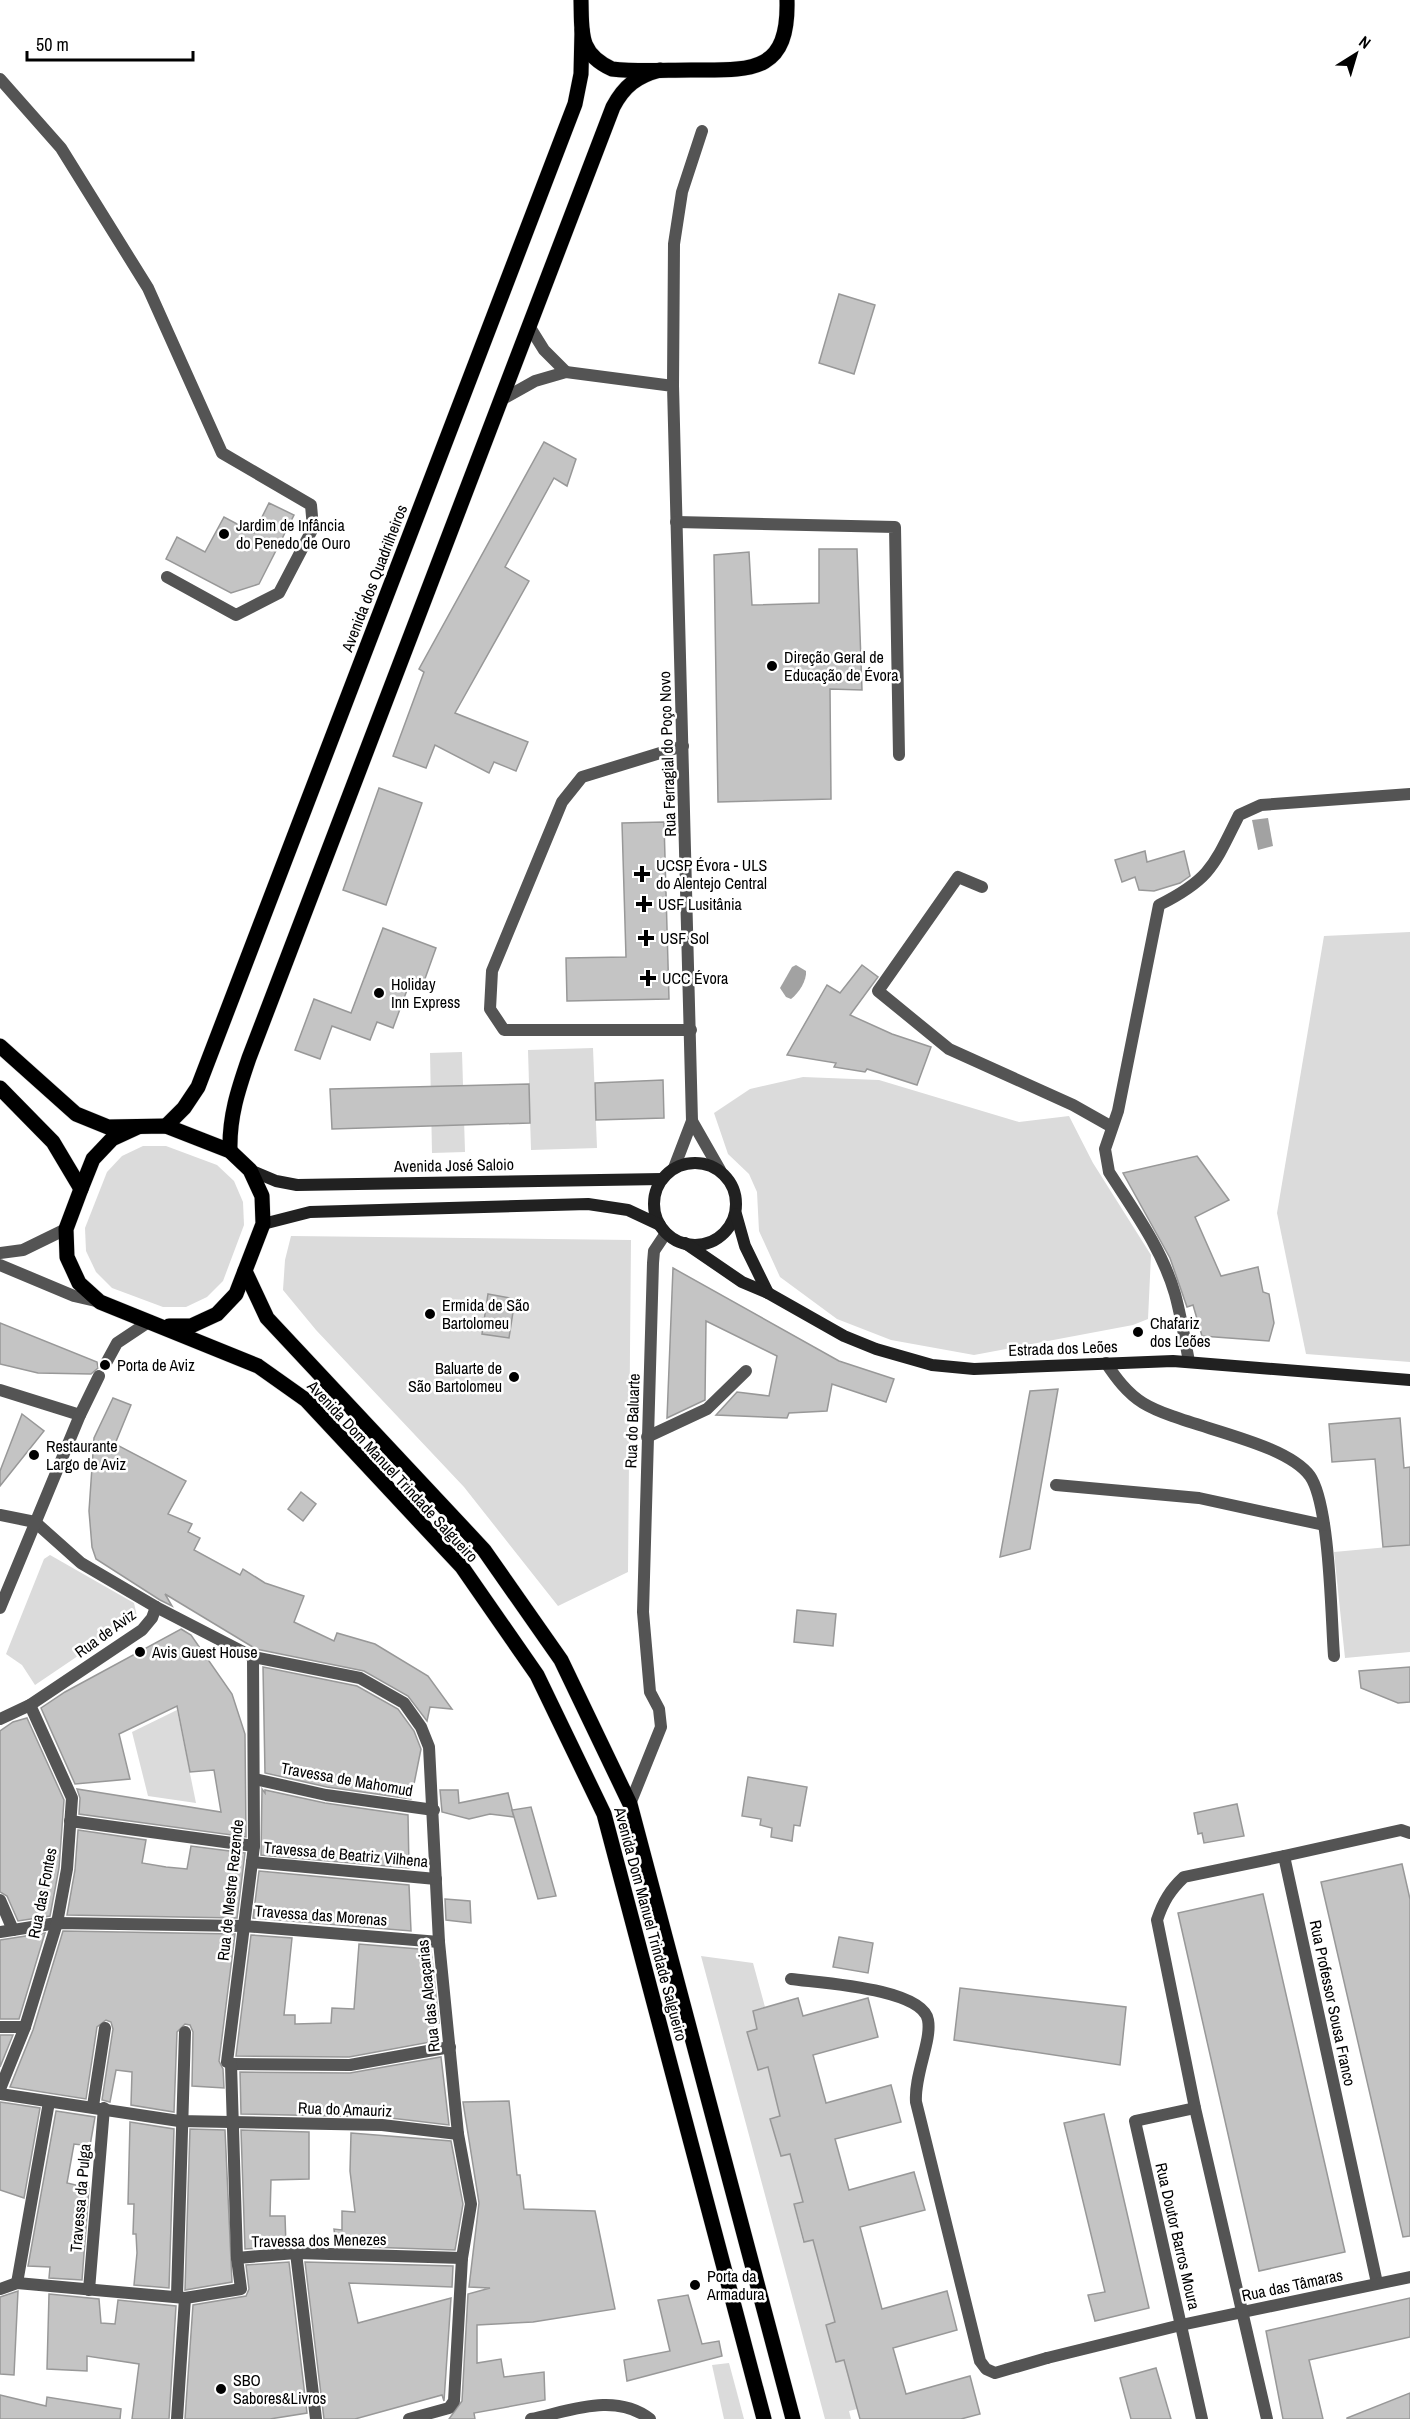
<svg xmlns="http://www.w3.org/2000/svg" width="1410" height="2419" viewBox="0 0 1410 2419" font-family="'Archivo Narrow',sans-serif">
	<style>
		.green { fill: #dbdbdb }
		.water { fill: #a2a2a2 }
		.building { fill: #c4c4c4; stroke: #989898; stroke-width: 1.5 }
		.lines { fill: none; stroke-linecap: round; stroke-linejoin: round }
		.primary-casing { stroke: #dbdbdb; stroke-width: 16 }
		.lane { stroke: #545454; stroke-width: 12 }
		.street { stroke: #545454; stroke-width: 12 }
		.secondary { stroke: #212121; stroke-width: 12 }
		.primary { stroke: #000; stroke-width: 15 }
		.poi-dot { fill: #000; stroke: #fff; stroke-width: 2 }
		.labels { text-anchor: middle; stroke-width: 5; stroke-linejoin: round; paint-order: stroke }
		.poi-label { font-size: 16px; fill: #000; stroke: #fff; text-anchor: start }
		.street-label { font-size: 16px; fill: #000; stroke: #fff }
	</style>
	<rect width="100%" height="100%" fill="#fff"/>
	<g class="green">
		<path d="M1410,932V1362L1306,1354L1277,1213L1324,936Z"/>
		<path d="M593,1048L597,1148L531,1150L528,1050Z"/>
		<path d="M462,1052L465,1152L432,1153L430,1053Z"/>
		<path d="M803,1077L879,1080L1019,1122L1069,1116L1093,1163L1151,1255L1148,1319L1133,1325L974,1355L891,1340L837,1319L780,1277L759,1231L757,1192L749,1174L728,1154L714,1113L750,1089Z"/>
		<path d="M143,1146H166L217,1165L234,1181L243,1202L244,1225L223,1281L207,1297L186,1307H163L112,1288L96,1272L86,1251L85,1228L107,1172L122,1156Z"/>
		<path d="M291,1236L631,1240L628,1572L558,1606L464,1487L316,1330L283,1290L285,1260Z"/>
		<path d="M1410,1545V1652L1345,1658L1334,1552Z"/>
		<path d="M50,1555L134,1603L137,1616L35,1685L22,1665L6,1654L44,1559Z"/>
		<path d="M177,1710L196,1803L148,1796L132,1732Z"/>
		<path d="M701,1956L753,1963L765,2007L753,2011L757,2029L747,2032L758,2069L768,2067L780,2116L770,2119L781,2155L790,2154L803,2202L794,2205L803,2242L813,2240L835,2322L826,2325L836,2362L844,2360L857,2409L849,2411L851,2419H825Z"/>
		<path d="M729,2363L744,2419H724L712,2365Z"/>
	</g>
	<g class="water">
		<path d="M1268,818L1273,846L1258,850L1252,820Z"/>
		<path d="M796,965L806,971C807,980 799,993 791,999L786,997L780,988L792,967Z"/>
	</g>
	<g class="building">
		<path d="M839,294L875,305L854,374L819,363Z"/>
		<path d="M544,442L576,459L567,486L554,478L505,567L529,581L455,713L528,742L516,771L494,762L489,773L435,745L426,768L393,756L424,672L419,669Z"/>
		<path d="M269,503L294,515L259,584L231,593L166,559L177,537L205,552L224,517L254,533Z"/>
		<path d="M819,549H857L862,690L830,689L831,799L718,802L714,555L749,552L752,605L819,603Z"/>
		<path d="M379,788L422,803L386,905L343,890Z"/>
		<path d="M664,822L669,999L567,1001L566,958L626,957L622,823Z"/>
		<path d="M1145,851L1147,862L1184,851L1190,876L1180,883L1154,891L1139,890L1135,877L1122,882L1115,860Z"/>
		<path d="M383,928L436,948L422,987L410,982L393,1028L377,1022L370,1040L332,1026L320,1059L295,1050L314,999L351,1013Z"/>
		<path d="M862,965L878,977L850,1015L892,1034L931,1047L917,1085L867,1069L865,1072L834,1067L836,1063L787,1055L827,985L840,993Z"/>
		<path d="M663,1080L664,1118L596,1120L595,1083Z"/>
		<path d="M529,1084L530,1123L332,1129L330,1089Z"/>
		<path d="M1197,1156L1229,1200L1195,1217L1221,1276L1258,1267L1263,1292L1269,1294L1274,1323L1269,1341L1202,1336L1193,1305L1187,1307L1170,1258L1123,1173Z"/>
		<path d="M673,1268L839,1361L894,1379L886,1402L832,1384L827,1411L789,1413L787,1418L716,1415L737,1392L769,1396L777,1356L706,1321L705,1400L667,1418Z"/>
		<path d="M488,1294L515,1299L509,1338L482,1334Z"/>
		<path d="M0,1323L97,1362L98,1368L91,1374L38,1373L0,1364Z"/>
		<path d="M1058,1389L1030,1549L1000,1557L1030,1391Z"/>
		<path d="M113,1398L131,1405L115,1444L186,1481L168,1514L192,1524L188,1532L200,1538L194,1550L240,1575L243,1569L265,1583L304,1596L294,1622L334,1641L337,1633L375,1644L428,1676L452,1709L430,1707L427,1721L408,1696L364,1671L256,1649L165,1594L172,1606L160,1600L96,1559L92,1547L89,1511L94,1438Z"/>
		<path d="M22,1414L44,1431L0,1486V1471Z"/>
		<path d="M1400,1418L1404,1468L1410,1467V1545L1383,1547L1375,1459L1332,1462L1329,1424Z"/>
		<path d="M301,1492L316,1504L303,1521L288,1509Z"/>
		<path d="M797,1610L836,1614L833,1646L794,1642Z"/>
		<path d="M181,1629L191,1635L232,1694L245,1734L246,1837L79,1814L80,1798L77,1789L221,1812L214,1770L190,1772L177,1706L119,1734L130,1779L75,1784L41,1708L65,1692Z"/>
		<path d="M263,1667L357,1686L398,1709L414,1731L421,1749L411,1799L327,1787L265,1773Z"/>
		<path d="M1410,1667V1702L1398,1703L1361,1688L1359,1671Z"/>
		<path d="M27,1718L64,1800L59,1868L50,1916L18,1921L7,1896L0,1892V1731L13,1722Z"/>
		<path d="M748,1777L807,1787L800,1826L794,1825L792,1841L771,1837L772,1828L760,1825L761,1819L742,1816Z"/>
		<path d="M262,1789L265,1793V1790L325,1803L408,1815L409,1868L261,1855Z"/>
		<path d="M440,1790H458L459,1803L508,1793L514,1817L490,1814L469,1819L442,1812Z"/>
		<path d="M1237,1804L1244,1836L1204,1843L1202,1833L1198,1834L1194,1813Z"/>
		<path d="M531,1807L556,1896L538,1899L512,1810Z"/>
		<path d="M78,1830L146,1840L142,1863L166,1867L187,1869L191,1846L245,1853L237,1918L67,1915L75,1870Z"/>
		<path d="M1402,1864L1410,1899V2236L1403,2237L1321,1882Z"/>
		<path d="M259,1871L409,1885L411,1931L253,1918Z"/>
		<path d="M1263,1894L1345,2252L1259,2271L1178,1913Z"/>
		<path d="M445,1899L470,1901L471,1923L446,1920Z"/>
		<path d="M63,1931L235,1934L219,2061L223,2069L224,2088L192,2086L193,2032L190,2025L185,2024L177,2032L174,2112L131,2105L132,2072L116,2070L110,2102L102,2100L113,2029L111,2022L106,2020L97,2027L86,2099L10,2087L33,2030Z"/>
		<path d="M45,1933L19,2019H0V1940Z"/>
		<path d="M251,1935L292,1938L284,2015H295V2024L331,2023L332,2008L354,2009L359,1944L431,1950L439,2023L433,2025L436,2041L349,2057L236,2056Z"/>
		<path d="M839,1937L873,1943L868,1973L833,1967Z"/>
		<path d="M960,1988L1126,2007L1120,2065L954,2040Z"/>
		<path d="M798,1998L803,2016L868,1998L878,2037L813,2055L826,2103L891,2085L901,2122L835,2139L849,2190L914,2172L925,2210L860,2227L882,2309L947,2291L957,2330L893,2348L906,2394L970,2376L980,2414L961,2419H860L844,2360L836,2362L826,2325L835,2322L813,2240L804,2242L794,2204L803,2202L790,2154L781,2156L770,2119L780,2116L768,2067L758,2070L747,2032L757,2029L753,2011Z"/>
		<path d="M0,2035H13L0,2067Z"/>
		<path d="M441,2057L449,2125L382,2117L241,2114L240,2072L350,2073Z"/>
		<path d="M509,2101L517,2175H520L524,2209L595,2211L615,2309L533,2322L477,2325V2363L501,2359L504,2377L544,2372L545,2400L474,2413L475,2419H449L462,2401L468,2294L490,2288L469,2287L479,2203L463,2102Z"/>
		<path d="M0,2102L40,2108L24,2198L0,2190Z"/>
		<path d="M56,2111L95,2117L90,2146L74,2144L67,2183L89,2188L82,2280L49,2278L50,2267L28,2266Z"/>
		<path d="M1104,2114L1149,2308L1095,2321L1088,2295L1105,2292L1064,2123Z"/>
		<path d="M130,2122L174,2129L169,2288L134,2285L137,2253L136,2234H133L134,2204H128Z"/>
		<path d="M190,2129L225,2130L232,2282L185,2290Z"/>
		<path d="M241,2130L309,2132V2179L271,2180L270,2216H285L286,2246L245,2249Z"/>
		<path d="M351,2133L451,2141L463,2204L455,2250L336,2246L334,2229L342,2230V2211L355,2212L350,2171Z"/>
		<path d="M289,2262L307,2413L270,2419H185L193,2305L246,2296L249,2289L246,2265Z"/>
		<path d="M305,2262L453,2266L452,2287L349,2283L358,2323L451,2298L444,2401L442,2395L355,2419H324Z"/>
		<path d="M18,2291L14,2375L0,2374V2297Z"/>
		<path d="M49,2294L99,2299L101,2323L115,2324L118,2300L176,2306L169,2419H132L139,2364L87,2356V2371L47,2369Z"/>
		<path d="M688,2295L702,2344L719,2341L722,2356L627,2381L624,2360L670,2351L658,2300Z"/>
		<path d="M1410,2298V2337L1309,2360L1323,2419H1283L1266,2331Z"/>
		<path d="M1156,2368L1171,2419H1131L1120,2378Z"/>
		<path d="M1410,2393V2419H1347V2418Z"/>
		<path d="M0,2395L46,2406L47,2397L121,2409L120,2419H0Z"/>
	</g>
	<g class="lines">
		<g class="primary-casing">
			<g id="primary">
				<path d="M581,0C582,33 578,53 612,69C638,72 665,70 691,70C751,70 789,74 787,0"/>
				<path d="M0,1046L76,1114L108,1127L166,1126L230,1151L250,1170L262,1196L263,1224L236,1294L217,1314L191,1326H169"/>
				<path d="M0,1088L53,1142L81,1189"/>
				<path d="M166,1126L184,1108L198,1087L575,104L581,74L582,30"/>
				<path d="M138,1127L112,1139L93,1159L81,1189L66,1229L67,1257L79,1283L100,1302L258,1366L306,1400L462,1567L537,1675L604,1814L764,2419"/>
				<path d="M230,1151C229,1117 238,1090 249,1058L613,107C624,86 637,76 660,70"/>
				<path d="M245,1271L267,1318L484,1550L561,1660L630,1804L793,2419"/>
			</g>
		</g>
		<g class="lane">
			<path d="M673,386L674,244L682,192L702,131"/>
			<path d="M683,746L582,777L562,802L492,971L490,1009L504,1030H691"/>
			<path d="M982,887L958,877L878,991L949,1049L1073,1105L1112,1127"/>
			<path d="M0,1253L23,1250L66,1229"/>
			<path d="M0,1265L74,1296L100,1302"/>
			<path d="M1189,1362C1185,1340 1181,1316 1175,1294C1162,1249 1134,1211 1109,1172L1105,1149L1118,1111L1159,905C1211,879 1214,865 1239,815L1261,805L1410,794"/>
			<path d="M1106,1363C1116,1378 1127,1393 1143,1403C1182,1427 1284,1440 1310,1476C1330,1505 1331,1617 1334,1656"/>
			<path d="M647,1437L707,1409L746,1371"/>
			<path d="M1056,1485L1199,1498L1324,1525"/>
			<path d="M791,1979C819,1983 922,1988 928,2020C932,2041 914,2075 916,2102L980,2361L986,2369L995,2373L1047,2358"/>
			<path d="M531,2419C570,2411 615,2392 650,2419"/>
		</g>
		<g class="street">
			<path d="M0,79L61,148L148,288L222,453L311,505L313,528L279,593L236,615L167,577"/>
			<path d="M529,326L544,350L566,372"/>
			<path d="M501,400L535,381L566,372L673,386L692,1121L674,1168"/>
			<path d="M676,522L895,527L899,755"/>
			<path d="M692,1121L720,1170"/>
			<path d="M105,1365L117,1343L150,1321"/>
			<path d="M0,1390L80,1415"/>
			<path d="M0,1515L35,1522"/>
			<path d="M35,1522L81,1563L156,1607L253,1657L360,1678L404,1703L421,1727L429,1747L439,1942L458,2134L471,2204L462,2258L454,2401L449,2408L409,2419"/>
			<path d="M0,1608L80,1415L99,1376"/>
			<path d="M0,1719L30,1705L142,1630L152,1618L156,1607"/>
			<path d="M255,1779L326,1795L434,1810"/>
			<path d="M630,1804L661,1727L659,1709L650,1692L643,1612L653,1263L654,1251L666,1233"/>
			<path d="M70,1821L254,1846"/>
			<path d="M252,1862L436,1879"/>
			<path d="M0,1900L13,1930"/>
			<path d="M0,1932L57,1923L244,1926L439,1942"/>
			<path d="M0,2027H25"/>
			<path d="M231,2064L350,2065L450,2047"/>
			<path d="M0,2089L25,2027L57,1923L67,1869L72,1798L30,1705"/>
			<path d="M0,2094L179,2121L382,2125L458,2134"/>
			<path d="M93,2106L105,2028"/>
			<path d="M1195,2108L1135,2121L1202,2419"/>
			<path d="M296,2253L316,2419"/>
			<path d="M237,2258L296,2253L462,2258"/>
			<path d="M17,2283L49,2102"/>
			<path d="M1377,2283L1284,1856L1401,1830L1410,1833"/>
			<path d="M0,2289L17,2283L185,2298L241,2289L237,2258L231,2064L227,2062L254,1846L253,1657"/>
			<path d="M89,2290L104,2108"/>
			<path d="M177,2295L185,2032"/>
			<path d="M1047,2358L1181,2325L1410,2277"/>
			<path d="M177,2419L185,2298"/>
			<path d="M1267,2419L1195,2108L1157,1920C1163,1902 1170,1890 1184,1877L1284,1856"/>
		</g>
		<g class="secondary">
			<circle cx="695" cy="1204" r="41"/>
			<path d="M250,1170L276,1181L297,1185L662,1179"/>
			<path d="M736,1214L745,1246L768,1293"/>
			<path d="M263,1224L310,1212L588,1204L628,1210L660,1225"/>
			<path d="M685,1243L742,1282L768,1293L844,1336L876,1349L932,1365L974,1369L1173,1361L1410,1380"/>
		</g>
		<use href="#primary" class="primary"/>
	</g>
	<g class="poi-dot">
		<circle cx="224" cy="534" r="6"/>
		<circle cx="772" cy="666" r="6"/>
		<path d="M639 865h6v6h6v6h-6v6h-6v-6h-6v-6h6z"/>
		<path d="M641 895h6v6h6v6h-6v6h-6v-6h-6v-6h6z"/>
		<path d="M643 929h6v6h6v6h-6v6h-6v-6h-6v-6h6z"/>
		<path d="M645 969h6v6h6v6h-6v6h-6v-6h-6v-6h6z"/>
		<circle cx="379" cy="993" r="6"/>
		<circle cx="430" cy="1314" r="6"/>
		<circle cx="1138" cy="1332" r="6"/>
		<circle cx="105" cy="1365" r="6"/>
		<circle cx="514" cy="1377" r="6"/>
		<circle cx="34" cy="1455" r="6"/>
		<circle cx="140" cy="1652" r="6"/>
		<circle cx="695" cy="2285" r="6"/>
		<circle cx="221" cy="2389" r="6"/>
	</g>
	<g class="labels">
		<g class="poi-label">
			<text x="236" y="531">Jardim de Infância<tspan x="236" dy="18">do Penedo de Ouro</tspan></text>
			<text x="784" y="663">Direção Geral de<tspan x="784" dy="18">Educação de Évora</tspan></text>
			<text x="656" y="871">UCSP Évora - ULS<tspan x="656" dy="18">do Alentejo Central</tspan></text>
			<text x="658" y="910">USF Lusitânia</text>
			<text x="660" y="944">USF Sol</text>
			<text x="662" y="984">UCC Évora</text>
			<text x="391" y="990">Holiday<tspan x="391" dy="18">Inn Express</tspan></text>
			<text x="442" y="1311">Ermida de São<tspan x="442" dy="18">Bartolomeu</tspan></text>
			<text x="1150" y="1329">Chafariz<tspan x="1150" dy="18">dos Leões</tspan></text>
			<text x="117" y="1371">Porta de Aviz</text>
			<text x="502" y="1374" text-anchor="end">Baluarte de<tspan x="502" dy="18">São Bartolomeu</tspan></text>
			<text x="46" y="1452">Restaurante<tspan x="46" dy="18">Largo de Aviz</tspan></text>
			<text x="152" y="1658">Avis Guest House</text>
			<text x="707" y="2282">Porta da<tspan x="707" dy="18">Armadura</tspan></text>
			<text x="233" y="2386">SBO<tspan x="233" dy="18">Sabores&amp;Livros</tspan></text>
		</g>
		<g class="street-label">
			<text transform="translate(374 578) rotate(-69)" y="6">Avenida dos Quadrilheiros</text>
			<text transform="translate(667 754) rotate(-92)" y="6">Rua Ferragial do Poço Novo</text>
			<text transform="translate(454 1165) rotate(-1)" y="6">Avenida José Saloio</text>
			<text transform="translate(1063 1348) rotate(-2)" y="6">Estrada dos Leões</text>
			<text transform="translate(632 1421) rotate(-88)" y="6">Rua do Baluarte</text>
			<text transform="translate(393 1471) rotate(47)" y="6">Avenida Dom Manuel Trindade Salgueiro</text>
			<text transform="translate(105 1633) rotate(-36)" y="6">Rua de Aviz</text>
			<text transform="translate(347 1779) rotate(10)" y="6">Travessa de Mahomud</text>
			<text transform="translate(346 1854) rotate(5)" y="6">Travessa de Beatriz Vilhena</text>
			<text transform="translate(230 1890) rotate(-84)" y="6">Rua de Mestre Rezende</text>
			<text transform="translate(42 1893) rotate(-79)" y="6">Rua das Fontes</text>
			<text transform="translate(321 1915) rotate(4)" y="6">Travessa das Morenas</text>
			<text transform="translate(651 1924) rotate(75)" y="6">Avenida Dom Manuel Trindade Salgueiro</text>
			<text transform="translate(428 1996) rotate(-96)" y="6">Rua das Alcaçarias</text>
			<text transform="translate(1333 2003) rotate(78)" y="6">Rua Professor Sousa Franco</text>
			<text transform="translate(345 2109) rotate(2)" y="6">Rua do Amauriz</text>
			<text transform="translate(80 2198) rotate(-85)" y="6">Travessa da Pulga</text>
			<text transform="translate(1178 2236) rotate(77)" y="6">Rua Doutor Barros Moura</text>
			<text transform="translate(319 2240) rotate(-1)" y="6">Travessa dos Menezes</text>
			<text transform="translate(1292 2285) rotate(-12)" y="6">Rua das Tâmaras</text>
		</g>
	</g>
	<g transform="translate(1356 54) rotate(37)" stroke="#ffffff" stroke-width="4.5" paint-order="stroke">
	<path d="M0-4.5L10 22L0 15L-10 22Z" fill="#000000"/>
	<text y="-9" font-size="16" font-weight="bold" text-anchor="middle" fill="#000000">N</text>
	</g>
	<path d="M27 51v9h166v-9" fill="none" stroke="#000000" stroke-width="3"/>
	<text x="36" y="51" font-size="18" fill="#000000" stroke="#ffffff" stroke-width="4.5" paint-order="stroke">50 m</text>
</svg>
